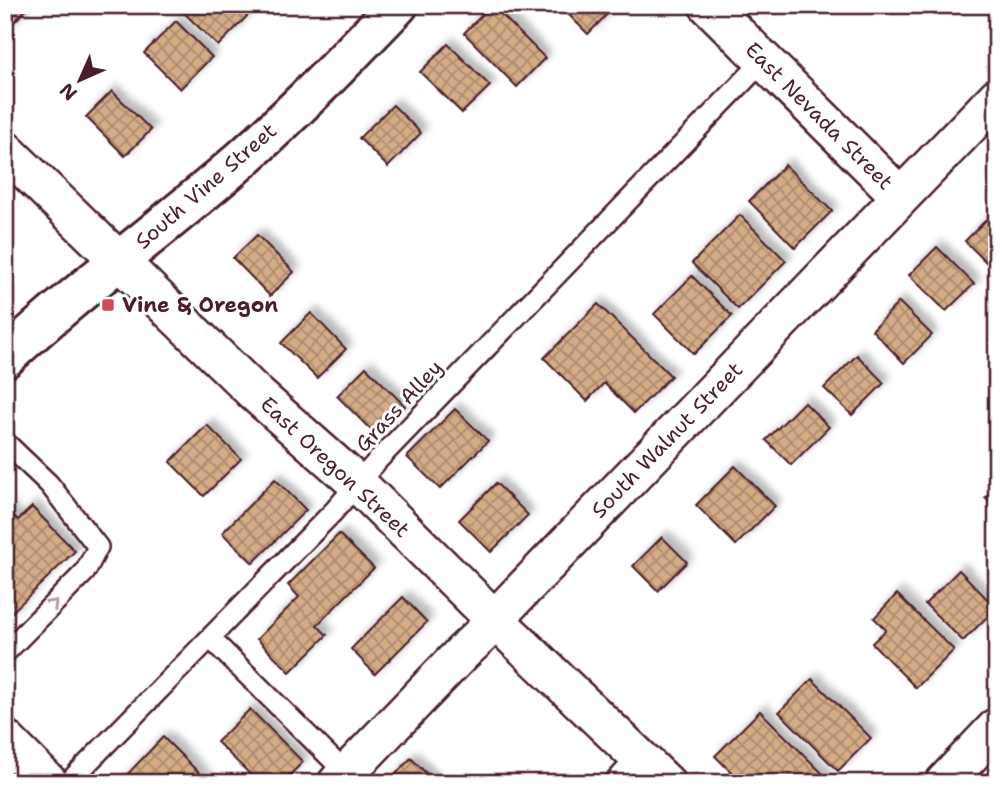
<svg xmlns="http://www.w3.org/2000/svg" width="1002" height="788" viewBox="0 0 1002 788" font-family="'Shantell Sans',sans-serif">
	<style>
		.building { fill: url(#building-cross-hatch); stroke: #4a1f2b; stroke-width: 2; filter: url(#shadow) }
		.lines { fill: none; stroke-linecap: round; stroke-linejoin: round }
		.service-casing { stroke: #4a1f2b; stroke-width: 24 }
		.minor-casing { stroke: #4a1f2b; stroke-width: 42 }
		.secondary-casing { stroke: #4a1f2b; stroke-width: 44 }
		.service { stroke: #fff; stroke-width: 19 }
		.minor { stroke: #fff; stroke-width: 37 }
		.secondary { stroke: #fff; stroke-width: 38 }
		.oneway { stroke: #ae9aa0 }
		.poi-dot { fill: #d1495b; stroke: #fff; stroke-width: 2.5 }
		.labels { text-anchor: middle; stroke-width: 6; stroke-linejoin: round; paint-order: stroke }
		.street-label { font-size: 21px; fill: #4a1f2b; stroke: #fff }
		.poi-label { font-size: 21px; font-weight: bold; fill: #4a1f2b; stroke: #fff; text-anchor: start }
	</style>
	<defs>
		<pattern id="building-cross-hatch" width="8" height="8" patternUnits="userSpaceOnUse" patternTransform="scale(1.75)"><rect width="8" height="8" fill="#d4ac86"/><path d="M0 0l8 8M0 8l8-8" fill="none" stroke="#ae8b6e"/></pattern>
		<filter id="shadow"><feDropShadow dx="6" dy="-6" stdDeviation="3.5" flood-color="#0004"/></filter>
	</defs>
	<rect width="100%" height="100%" fill="#fff"/>
	<filter id="ink" filterUnits="userSpaceOnUse"><feTurbulence type="fractalNoise" baseFrequency=".0143" numOctaves="2"/><feDisplacementMap in="SourceGraphic" scale="14" xChannelSelector="R" yChannelSelector="G"/><feConvolveMatrix kernelMatrix="1 2 1 2 8 2 1 2 1" color-interpolation-filters="sRGB"/></filter>
	<g filter="url(#ink)">
		<g class="building">
			<path d="M5,5H31L5,31Z"/>
			<path d="M176,5H258L218,46Z"/>
			<path d="M492,5L545,58L517,87L464,33Z"/>
			<path d="M559,5H616L588,34Z"/>
			<path d="M176,21L212,57L180,89L144,53Z"/>
			<path d="M448,44L490,86L462,113L420,72Z"/>
			<path d="M112,91L151,130L125,156L86,117Z"/>
			<path d="M393,105L421,133L388,167L359,138Z"/>
			<path d="M785,165L832,211L795,248L749,201Z"/>
			<path d="M994,212L997,215V273L965,241Z"/>
			<path d="M740,215L786,261L738,309L692,263Z"/>
			<path d="M257,235L294,272L270,296L233,258Z"/>
			<path d="M937,247L974,284L946,311L909,275Z"/>
			<path d="M692,276L732,316L694,354L654,314Z"/>
			<path d="M899,302L932,335L904,363L872,330Z"/>
			<path d="M598,304L671,376L634,413L604,383L587,401L544,358Z"/>
			<path d="M311,313L346,349L317,378L281,343Z"/>
			<path d="M857,355L884,383L852,415L824,388Z"/>
			<path d="M366,367L405,406L376,435L337,396Z"/>
			<path d="M804,402L829,427L791,465L766,440Z"/>
			<path d="M455,409L488,441L440,489L407,457Z"/>
			<path d="M207,425L241,459L204,496L170,462Z"/>
			<path d="M735,466L775,506L736,545L696,505Z"/>
			<path d="M275,479L306,510L253,563L222,533Z"/>
			<path d="M496,483L528,515L491,552L459,520Z"/>
			<path d="M997,486V509L985,498Z"/>
			<path d="M5,507L18,520L32,507L75,551L5,619Z"/>
			<path d="M339,534L374,568L317,625L327,635L290,672L257,639L299,597L288,585Z"/>
			<path d="M662,537L687,562L658,591L633,566Z"/>
			<path d="M959,570L996,608L963,641L925,604Z"/>
			<path d="M897,594L954,650L916,688L872,643L886,630L874,618Z"/>
			<path d="M403,597L427,622L375,674L351,649Z"/>
			<path d="M812,679L871,738L838,771L779,712Z"/>
			<path d="M250,709L303,762L282,783H259L217,742Z"/>
			<path d="M760,711L828,779L824,783H742L715,756Z"/>
			<path d="M163,737L209,783H119Z"/>
			<path d="M411,758L436,783H387Z"/>
		</g>
		<g class="lines">
			<g class="service-casing">
				<g id="service">
					<path d="M5,442L49,484L98,547L85,572L5,653"/>
					<path d="M211,639L352,779"/>
					<path d="M68,783L334,511L378,460L764,60"/>
					<path d="M614,783L638,757"/>
				</g>
			</g>
			<g class="minor-casing">
				<g id="minor">
					<path d="M708,5L900,196"/>
					<path d="M5,150L255,393L359,485L484,609L666,783"/>
					<path d="M5,739L49,783"/>
					<path d="M337,783L462,653L497,620L509,604L997,97"/>
					<path d="M944,783L997,727"/>
				</g>
			</g>
			<g class="secondary-casing">
				<path id="secondary" d="M5,358C81,287 165,227 242,159C297,110 348,57 398,5"/>
			</g>
			<use href="#service" class="service"/>
			<use href="#minor" class="minor"/>
			<use href="#secondary" class="secondary"/>
		</g>
		<defs><path id="oneway-chevron" d="M-2-3.5L2.5 0L-2 3.5" fill="none" stroke-width="1.6" stroke-linecap="round" stroke-linejoin="round" transform="scale(1.75)"/></defs>
		<use class="oneway" href="#oneway-chevron" transform="translate(53 604) rotate(-45)"/>
	</g>
	<rect class="poi-dot" x="101" y="298" width="14" height="14" rx="3.5"/>
	<g class="labels">
		<g class="street-label">
			<text transform="translate(819 116) rotate(45)" y="7">East Nevada Street</text>
			<text transform="translate(206 186) rotate(-41)" y="7">South Vine Street</text>
			<text transform="translate(399 406) rotate(-47)" y="7">Grass Alley</text>
			<text transform="translate(667 440) rotate(-46)" y="7">South Walnut Street</text>
			<text transform="translate(335 467) rotate(43)" y="7">East Oregon Street</text>
		</g>
		<g class="poi-label">
			<text x="122" y="312">Vine &amp; Oregon</text>
		</g>
	</g>
	<rect width="1002" height="788" fill="none" stroke="#fff" stroke-width="28"/>
	<rect x="14" y="14" width="974" height="760" fill="none" stroke="#4a1f2b" stroke-width="2.5" filter="url(#ink)"/>
	<g transform="translate(80 80) rotate(225)" stroke="#ffffff" stroke-width="5" paint-order="stroke">
	<path d="M0-5L12 26L0 18L-12 26Z" fill="#4a1f2b"/>
	<text y="-10" font-size="19" font-weight="bold" text-anchor="middle" fill="#4a1f2b">N</text>
	</g>
</svg>
